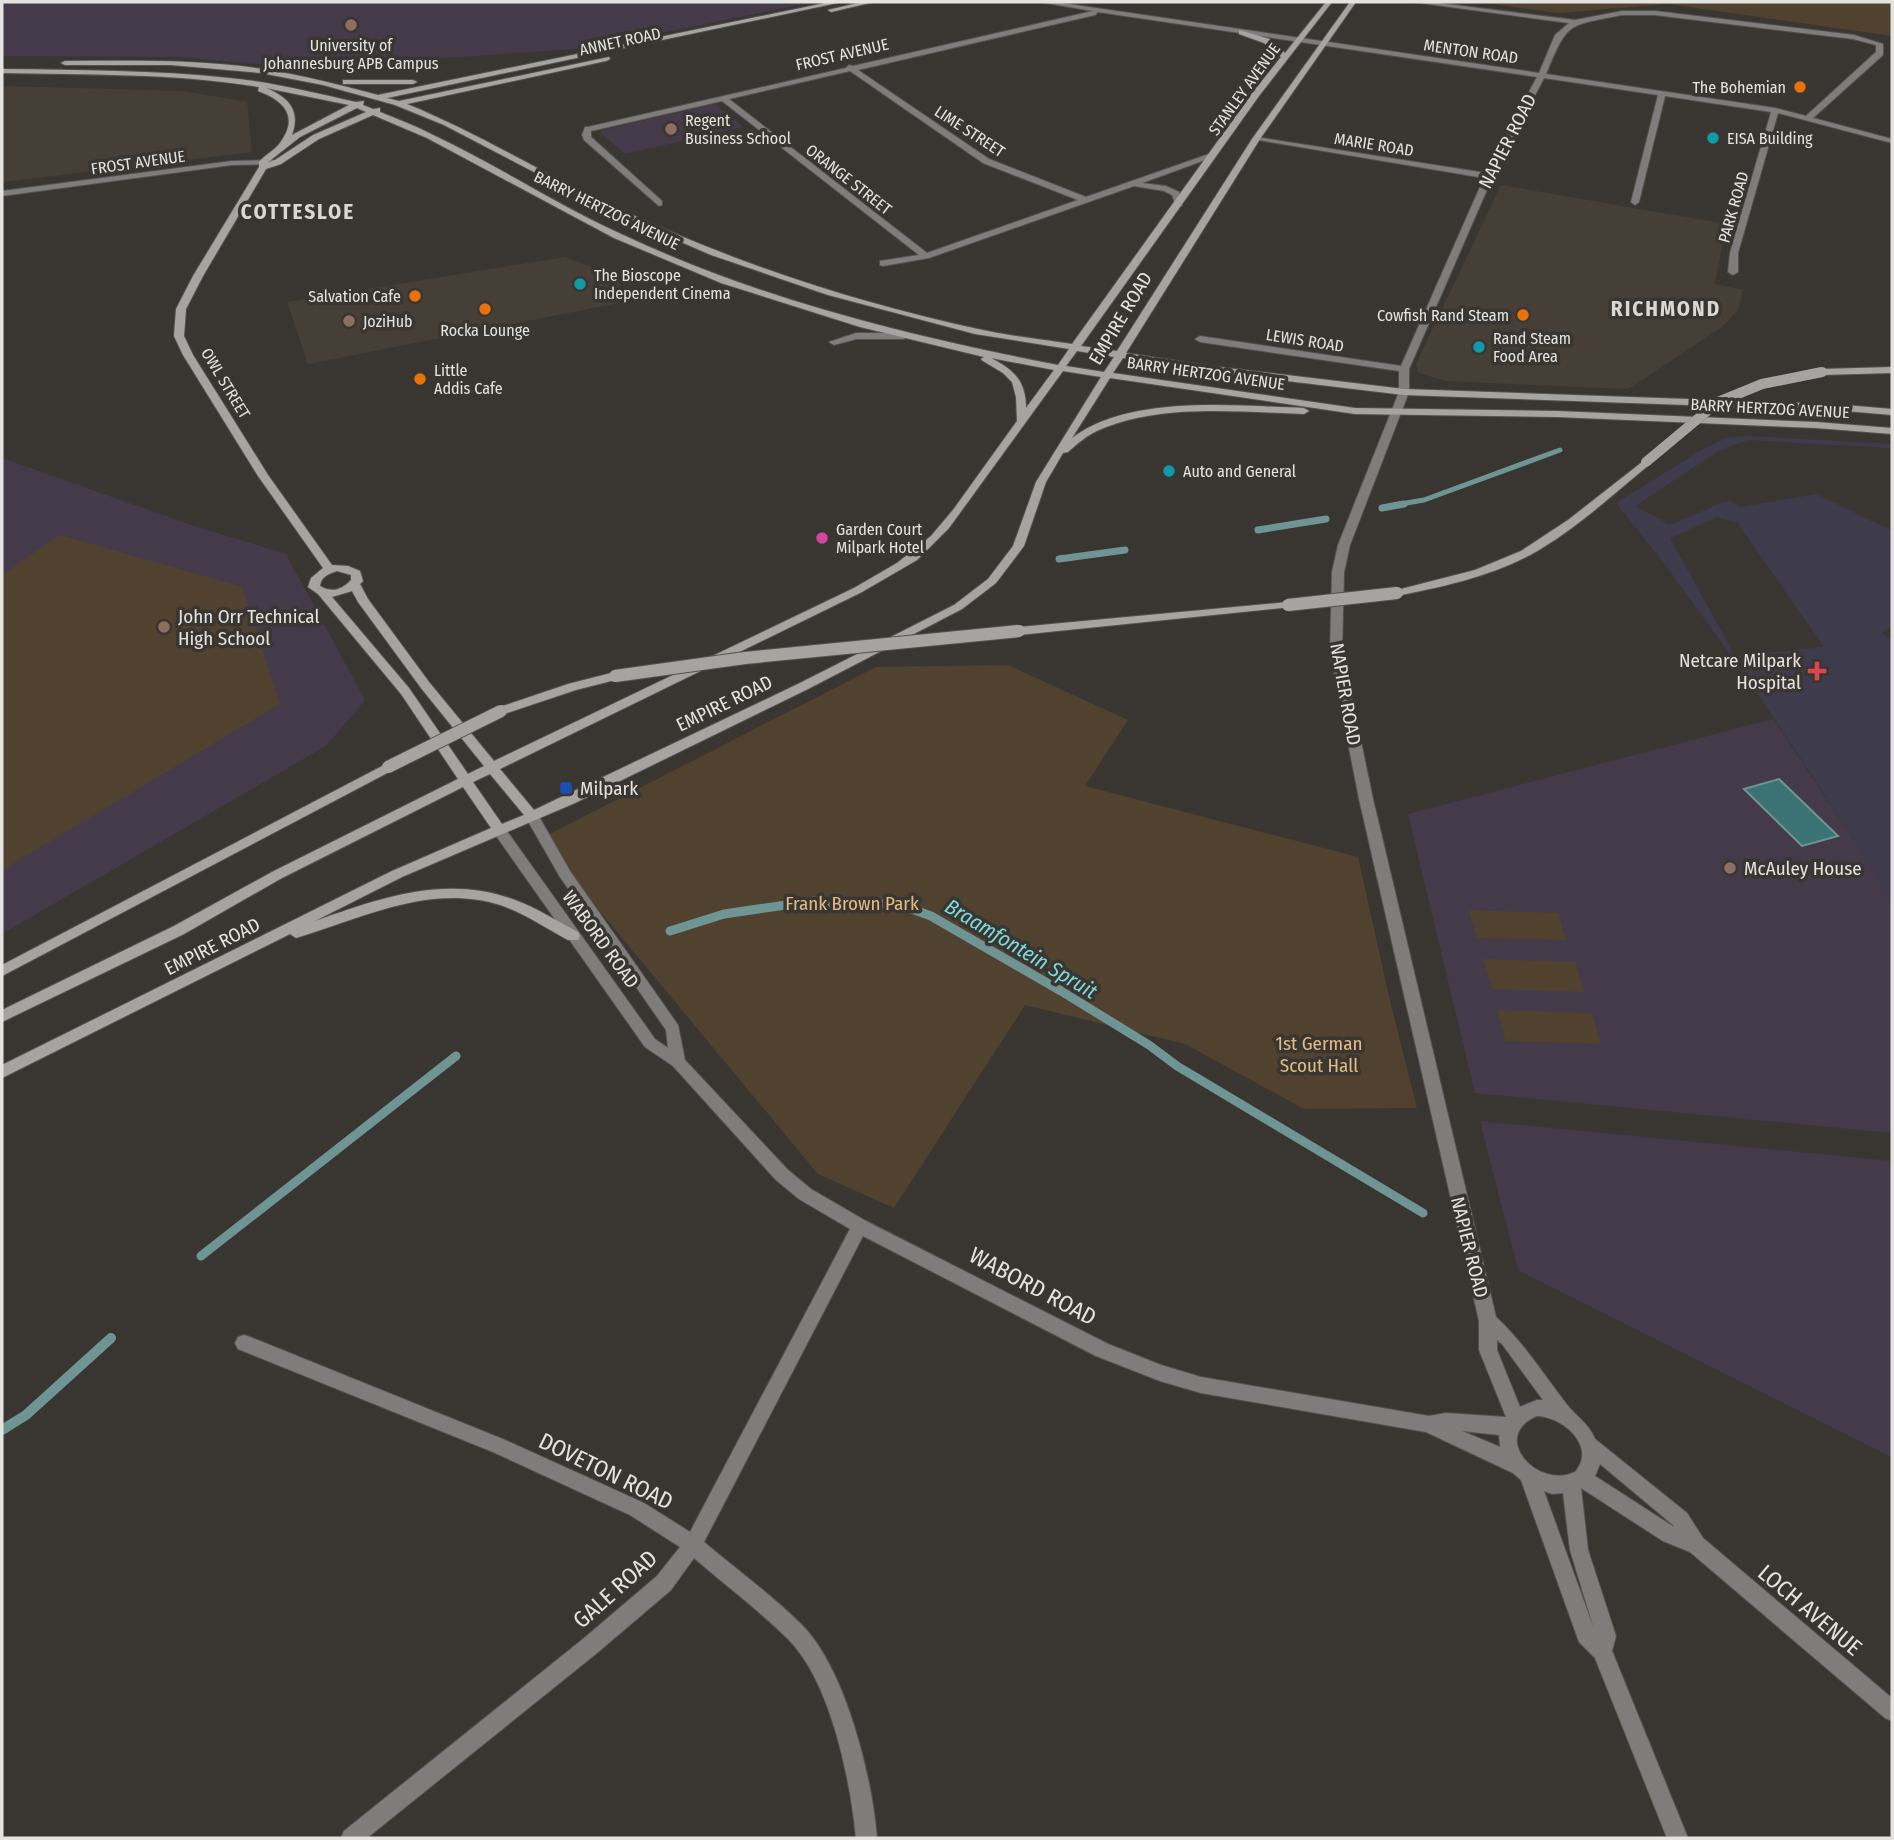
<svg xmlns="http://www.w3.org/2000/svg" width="1894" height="1840" viewBox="0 0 1894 1840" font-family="'Fira Sans Condensed',sans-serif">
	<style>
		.built { fill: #463f37 }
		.education { fill: #443a4a }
		.medical { fill: #3e3b4d; fill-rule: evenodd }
		.green { fill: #51422f }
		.water { fill: #3b7374; stroke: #6e9594; stroke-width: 2 }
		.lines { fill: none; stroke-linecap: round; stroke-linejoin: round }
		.stream-far3 { stroke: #6e9594; stroke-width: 5 }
		.stream-far2 { stroke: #6e9594; stroke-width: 7 }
		.stream-far1 { stroke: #6e9594; stroke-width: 9 }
		.stream { stroke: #6e9594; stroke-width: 10 }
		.street-casing { stroke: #55524e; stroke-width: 2 }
		.secondary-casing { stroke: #55524e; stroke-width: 2 }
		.street { fill: #7e7d7b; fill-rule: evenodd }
		.secondary { fill: #a6a4a1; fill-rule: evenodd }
		.secondary-bridge-far1-casing { stroke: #55524e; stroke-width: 10; stroke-linecap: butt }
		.secondary-bridge-casing { stroke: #55524e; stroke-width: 14; stroke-linecap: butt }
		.secondary-bridge-far1 { stroke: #a6a4a1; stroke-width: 10 }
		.secondary-bridge { stroke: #a6a4a1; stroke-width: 12 }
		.education-dot { fill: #8d6e63; stroke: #393632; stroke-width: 2.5 }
		.food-dot { fill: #e8710a; stroke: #393632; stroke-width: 2.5 }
		.culture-dot { fill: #0f9aa8; stroke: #393632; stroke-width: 2.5 }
		.hotel-dot { fill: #d1479c; stroke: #393632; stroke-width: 2.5 }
		.health-dot { fill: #e0444e; stroke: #393632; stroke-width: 2.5 }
		.transit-dot { fill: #1a4fb4; stroke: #393632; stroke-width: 2.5 }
		.labels { text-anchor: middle; stroke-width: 7; stroke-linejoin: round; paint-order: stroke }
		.far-street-label { font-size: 16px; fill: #e5e3e0; stroke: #393632 }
		.far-poi-label { font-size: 16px; fill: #e5e3e0; stroke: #393632; text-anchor: start }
		.street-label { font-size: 19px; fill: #e5e3e0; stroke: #393632 }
		.poi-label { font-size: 19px; fill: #e5e3e0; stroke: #393632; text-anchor: start }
		.park-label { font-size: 19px; fill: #e5ba81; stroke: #393632 }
		.far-district-label { font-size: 21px; font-weight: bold; letter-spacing: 2px; fill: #dbd7d2; stroke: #393632 }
		.water-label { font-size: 21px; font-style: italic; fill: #7cd9db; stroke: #393632 }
		.near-street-label { font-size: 23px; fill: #e5e3e0; stroke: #393632 }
	</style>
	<rect width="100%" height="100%" fill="#393632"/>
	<g class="built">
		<path d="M2,86L183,91L247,102L252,152L2,182Z"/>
		<path d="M1501,185L1726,224L1715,284L1743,290L1738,310L1724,325L1628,389L1446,381L1422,374L1418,372L1416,364Z"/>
		<path d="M565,257L615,276L629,301L308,364L287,302Z"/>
	</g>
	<g class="education">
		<path d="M2,2H814L587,48L302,68L177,57L2,56Z"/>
		<path d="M715,104L743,127L625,154L599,131Z"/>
		<path d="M2,458L194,526L286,554L365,700L326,746L2,934Z"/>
		<path d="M1773,719L1892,896V1133L1475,1093L1408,814Z"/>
		<path d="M1480,1121L1892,1161V1457L1518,1270Z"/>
	</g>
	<path class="medical" d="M1747,436L1892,444V448L1748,440L1720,450L1635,506L1670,525L1721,503L1730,501L1740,507L1816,494L1892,531V626L1881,633L1892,640V904L1869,862L1752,685L1667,567L1616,503L1705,448L1726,438ZM1717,517L1737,522L1824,647L1735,656L1670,538Z"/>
	<g class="green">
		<path d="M1479,2H1892V36L1668,4L1558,13Z"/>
		<path d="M60,535L242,587L280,704L2,870V575Z"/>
		<path d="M1008,665L1128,720L1085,786L1358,857L1390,1001L1417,1108L1304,1109L1185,1044L1025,1005L894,1208L818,1174L540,839L876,667Z"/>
		<path d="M1469,910L1558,913L1566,940L1477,938Z"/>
		<path d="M1483,959L1575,962L1584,992L1492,989Z"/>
		<path d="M1497,1010L1592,1013L1601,1044L1506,1041Z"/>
	</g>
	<path class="water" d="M1779,779L1838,836L1802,846L1744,789Z"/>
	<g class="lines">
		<path class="stream-far3" d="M1395,505L1424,500L1560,450"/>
		<g class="stream-far2">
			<path d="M1382,508L1404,504"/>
			<path d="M1258,530L1326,519"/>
			<path d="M1059,559L1125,550"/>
		</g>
		<g class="stream-far1">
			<path d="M670,931L724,914L813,901L853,907L895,903L931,916L1061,991L1149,1045L1177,1066L1423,1213"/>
			<path d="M201,1256L456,1056"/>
		</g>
		<path class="stream" d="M2,1430L26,1415L111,1338"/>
		<g class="street-casing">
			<g id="street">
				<path d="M1040,2H1055L1539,73L1555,35L1569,23L1413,2H1431L1575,20L1622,11H1655L1854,35L1883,44V55L1813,118L1892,139V143L1778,113L1738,253V272L1733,275L1728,272L1730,253L1771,112L1665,96L1639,202L1635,205L1631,202L1658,95L1544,78L1493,176L1409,369V392L1350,545L1344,572L1342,651L1373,799L1496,1317C1524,1343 1544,1375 1568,1406C1577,1417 1589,1424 1595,1439L1687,1513L1703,1538L1892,1698V1721L1885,1718L1690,1552L1663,1541L1581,1488L1588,1550L1616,1636L1612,1651L1688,1838H1667L1595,1658L1579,1642L1521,1480L1513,1473L1426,1432L1201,1393L1160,1381L1096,1356L863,1236L704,1542C737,1570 772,1595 802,1625C846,1670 872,1777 877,1838H856C850,1779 831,1682 788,1639C759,1610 725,1585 694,1558L671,1590L597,1653L367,1838H341L344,1831L583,1639L657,1576L680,1547L630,1515L493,1452L238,1349L235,1343L238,1337L244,1335L250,1337L505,1440L644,1503L690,1532L850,1229L799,1199L776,1180L673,1066L645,1047L492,830L499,825L504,827L655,1039L668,1048L666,1030L560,877L525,816L527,813H537L570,871L678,1025L685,1060L788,1170L811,1189L866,1221L1108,1344L1161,1365L1201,1377L1429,1416L1446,1413L1506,1417L1479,1350V1321L1359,799L1330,651L1332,572L1338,545L1399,392V371L1200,342L1195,339L1200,336L1401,366L1484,178L1252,139L1256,137L1486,173L1537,77L1098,12L1095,15L858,70L989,159L1086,197L1209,154L1216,156L1142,183L1166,186L1179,192L1182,206H1176L1172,195L1164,191L1134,186L929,258L883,266L880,265V261L919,255L722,101L591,131V137L662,201V205L659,206L584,140L582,135L585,127H588L846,68L849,65L853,66L1093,11ZM1622,15H1655L1853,39L1876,45V52L1806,116L1775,108L1546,74C1568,21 1567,26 1622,15ZM850,71L983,163L1078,200L927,253L729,99ZM1497,1340L1502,1344L1543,1400H1537L1520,1407L1497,1350ZM1537,1416C1564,1417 1597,1447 1575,1472C1537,1490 1489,1436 1537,1416ZM1462,1431L1499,1435L1500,1447ZM1600,1464L1673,1525L1674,1527L1595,1476ZM1544,1491L1552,1494L1563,1493L1570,1550L1594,1629Z"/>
				<path d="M278,160L282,162L281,164L232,165L2,196V191L232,161Z"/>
				<path d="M856,333H904L909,336L904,339H856L834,345L829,342Z"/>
			</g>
		</g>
		<g class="secondary-casing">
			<g id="secondary">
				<path d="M830,2H842L387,98L399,101L609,57L610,59L606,61L407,104C478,133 542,173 611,205C727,260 852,302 978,329C1009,336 1041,339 1072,344L1253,92L1281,57L1264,43L1239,34V30L1270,39L1285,53L1326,2H1332L1259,96L1081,346L1117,351L1252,139L1350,2H1356L1260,139L1126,353L1210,366L1404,389L1833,404L1892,409V415L1833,410L1404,395L1210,372L1123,358L1113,373L1355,408L1557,411L1816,422L1892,428V434L1816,428L1557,417L1355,414L1110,378L1072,438C1131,394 1235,406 1304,408L1309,411L1304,414C1237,412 1162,403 1099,430C1087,435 1077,444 1068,452L1063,453L1046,482L1024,546L996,583L962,609L808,689L575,803L402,877L315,921C380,898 447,874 515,900C537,908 557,921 578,932L580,936L578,940H568C546,928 524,913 500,905C430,883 363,918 296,938L290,934L2,1078V1065L392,871L491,828L463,787L282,878L184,934L2,1022V1010L174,926L272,872L458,779L401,694L318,594L308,587L311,578L323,568L258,476L183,355L174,336L176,309L193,276L259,167V162C265,155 275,150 280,143C300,116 283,100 258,91L259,87C175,73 88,75 2,73V69C77,70 154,70 229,78C272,82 314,93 356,102L364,101L363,105L373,109L380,108V112C397,119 416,126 433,135C497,165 557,205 621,234C759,299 908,336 1058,365L1069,349L975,334L828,295L711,255L605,209L444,125L395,105L323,85L261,73L171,65H65L61,63L65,61C131,61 198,59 263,69C302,75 340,85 378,95ZM266,88L349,105L292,135C301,110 288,97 266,88ZM357,108L366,112L313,135L275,160L267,163L300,137ZM373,115L427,138L614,238L721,283L860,327L984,357L981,359L983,361L1003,373L1012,382L1016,397L1017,421L953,510L931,536L897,563L854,588L494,761L429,682L368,599L360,584L363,581L360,571L348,566L332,565L268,475L193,355L184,336L186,309L203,276L266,169L281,164L319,139ZM1077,351L1114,357L1104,372L1066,366ZM991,358L1054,370L1026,408C1026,381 1014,370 991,358ZM1063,371L1101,377L1036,482L1013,546L988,579L954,605L800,683L534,810L500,769L862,592L917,560L949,528ZM337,571L351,575V580C342,590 332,593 320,586C321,576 329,574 337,571ZM352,591L358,602L421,688L484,766L468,774L409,688L332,597ZM490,774L524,815L502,824L473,782Z"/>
				<path d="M862,2H874L831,12L828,10Z"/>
				<path d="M346,80H413L417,82L413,84H343V80Z"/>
				<path d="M1892,367V373L1822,375L1817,372L1822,369Z"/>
				<path d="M1646,459L1650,460V464C1611,496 1574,531 1530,555C1489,577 1442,587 1397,596L1391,593L1393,591L1475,570L1521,551L1568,520Z"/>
				<path d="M1288,602L1292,603V607L1019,635L1013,631L1019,627Z"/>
				<path d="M615,672L621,676L619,679L576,690L501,715L495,711L497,708L568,684Z"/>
				<path d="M388,763L394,767L393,770L2,976V965Z"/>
			</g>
		</g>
		<use href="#street" class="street"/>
		<use href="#secondary" class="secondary"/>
		<g class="secondary-bridge-far1-casing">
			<path id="secondary-bridge-far1" d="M1646,462L1718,402L1762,384L1822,372"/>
		</g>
		<g class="secondary-bridge-casing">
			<g id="secondary-bridge">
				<path d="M1288,605L1397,593"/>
				<path d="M615,676L745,658L1019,631"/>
				<path d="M388,767L501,711"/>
			</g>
		</g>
		<use href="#secondary-bridge-far1" class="secondary-bridge-far1"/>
		<use href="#secondary-bridge" class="secondary-bridge"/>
	</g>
	<g class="education-dot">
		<circle cx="351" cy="25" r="7"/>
		<circle cx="671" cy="129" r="7"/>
		<circle cx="349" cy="321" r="7"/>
		<circle cx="164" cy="627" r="7"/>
		<circle cx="1730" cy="868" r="7"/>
	</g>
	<g class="food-dot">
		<circle cx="1800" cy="87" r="7"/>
		<circle cx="415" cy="296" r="7"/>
		<circle cx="485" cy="309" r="7"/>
		<circle cx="1523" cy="315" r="7"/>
		<circle cx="420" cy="379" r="7"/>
	</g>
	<g class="culture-dot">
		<circle cx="1713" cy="138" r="7"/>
		<circle cx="580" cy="284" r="7"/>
		<circle cx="1479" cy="347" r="7"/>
		<circle cx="1169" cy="471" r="7"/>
	</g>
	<circle class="hotel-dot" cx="822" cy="538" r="7"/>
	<path class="health-dot" d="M1813.5 660.5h7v7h7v7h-7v7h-7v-7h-7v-7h7z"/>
	<rect class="transit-dot" x="559" y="781" width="14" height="14" rx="3.5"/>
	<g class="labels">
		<g class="far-street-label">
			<text transform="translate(620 41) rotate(-12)" y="6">ANNET ROAD</text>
			<text transform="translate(1471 51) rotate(8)" y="6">MENTON ROAD</text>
			<text transform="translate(842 54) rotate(-13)" y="6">FROST AVENUE</text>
			<text transform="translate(1244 89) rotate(-54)" y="6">STANLEY AVENUE</text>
			<text transform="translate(970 131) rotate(33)" y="6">LIME STREET</text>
			<text transform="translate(1374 144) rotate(9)" y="6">MARIE ROAD</text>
			<text transform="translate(138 162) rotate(-8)" y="6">FROST AVENUE</text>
			<text transform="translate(849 179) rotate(38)" y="6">ORANGE STREET</text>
			<text transform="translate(1733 207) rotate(-74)" y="6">PARK ROAD</text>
			<text transform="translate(607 210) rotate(26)" y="6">BARRY HERTZOG AVENUE</text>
			<text transform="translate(1305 340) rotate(9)" y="6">LEWIS ROAD</text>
			<text transform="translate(1206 373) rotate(8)" y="6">BARRY HERTZOG AVENUE</text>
			<text transform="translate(226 383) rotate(59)" y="6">OWL STREET</text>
			<text transform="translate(1770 408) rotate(3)" y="6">BARRY HERTZOG AVENUE</text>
		</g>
		<g class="far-poi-label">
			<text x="351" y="51" text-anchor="middle">University of<tspan x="351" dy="18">Johannesburg APB Campus</tspan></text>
			<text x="1786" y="93" text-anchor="end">The Bohemian</text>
			<text x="685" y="126">Regent<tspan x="685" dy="18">Business School</tspan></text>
			<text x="1727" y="144">EISA Building</text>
			<text x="594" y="281">The Bioscope<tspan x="594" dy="18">Independent Cinema</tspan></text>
			<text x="401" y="302" text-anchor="end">Salvation Cafe</text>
			<text x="1509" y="321" text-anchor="end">Cowfish Rand Steam</text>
			<text x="363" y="327">JoziHub</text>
			<text x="485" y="336" text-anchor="middle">Rocka Lounge</text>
			<text x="1493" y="344">Rand Steam<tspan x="1493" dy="18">Food Area</tspan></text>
			<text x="434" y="376">Little<tspan x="434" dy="18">Addis Cafe</tspan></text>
			<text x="1183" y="477">Auto and General</text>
			<text x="836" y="535">Garden Court<tspan x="836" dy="18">Milpark Hotel</tspan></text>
		</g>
		<g class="street-label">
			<text transform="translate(1507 141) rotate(-63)" y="7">NAPIER ROAD</text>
			<text transform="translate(1120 318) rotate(-59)" y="7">EMPIRE ROAD</text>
			<text transform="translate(1346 694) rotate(80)" y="7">NAPIER ROAD</text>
			<text transform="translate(724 703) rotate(-26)" y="7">EMPIRE ROAD</text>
			<text transform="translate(601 939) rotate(54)" y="7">WABORD ROAD</text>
			<text transform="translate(212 946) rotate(-27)" y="7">EMPIRE ROAD</text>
			<text transform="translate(1470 1247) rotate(76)" y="7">NAPIER ROAD</text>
		</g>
		<g class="poi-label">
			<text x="178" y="623">John Orr Technical<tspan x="178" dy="22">High School</tspan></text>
			<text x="1801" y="667" text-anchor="end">Netcare Milpark<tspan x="1801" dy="22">Hospital</tspan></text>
			<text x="580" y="795">Milpark</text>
			<text x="1744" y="875">McAuley House</text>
		</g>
		<g class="park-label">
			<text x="852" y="910">Frank Brown Park</text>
			<text x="1319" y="1050">1st German<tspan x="1319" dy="22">Scout Hall</tspan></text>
		</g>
		<g class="far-district-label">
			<text x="298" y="219">COTTESLOE</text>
			<text x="1666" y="316">RICHMOND</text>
		</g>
		<g class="water-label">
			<text transform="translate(1021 949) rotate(31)" y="7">Braamfontein Spruit</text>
		</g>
		<g class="near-street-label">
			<text transform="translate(1033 1286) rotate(28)" y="8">WABORD ROAD</text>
			<text transform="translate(606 1471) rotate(26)" y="8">DOVETON ROAD</text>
			<text transform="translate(615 1589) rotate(-42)" y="8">GALE ROAD</text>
			<text transform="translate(1810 1610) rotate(40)" y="8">LOCH AVENUE</text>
		</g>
	</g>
	<rect width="1894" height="1840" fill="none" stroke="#e5e3e0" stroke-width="7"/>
</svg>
